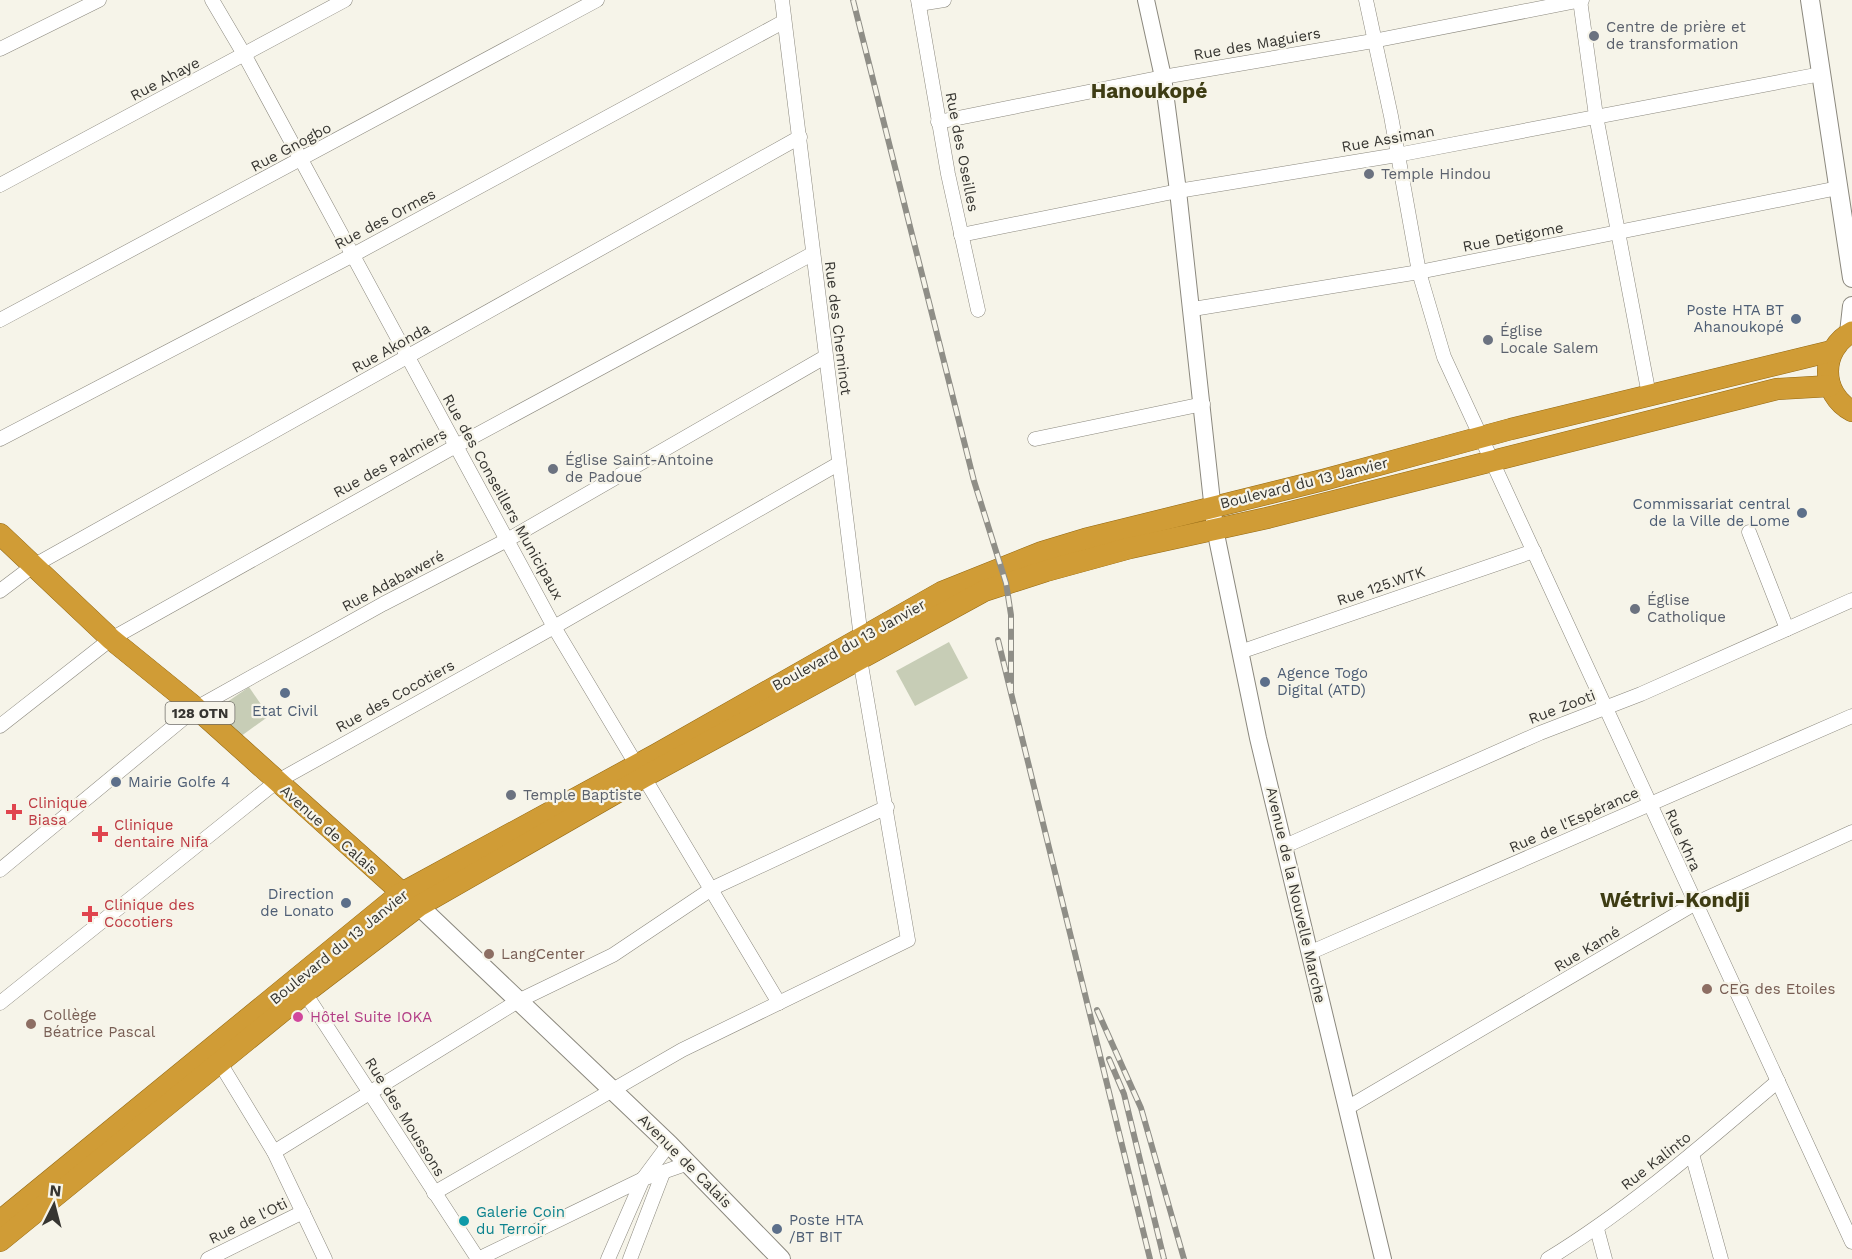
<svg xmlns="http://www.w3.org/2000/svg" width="1852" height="1259" viewBox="0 0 1852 1259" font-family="'Work Sans',sans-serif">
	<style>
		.green { fill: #c7cdb6 }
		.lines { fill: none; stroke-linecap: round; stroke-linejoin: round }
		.minor-casing { stroke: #8b887e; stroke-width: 15 }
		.tertiary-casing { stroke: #8b887e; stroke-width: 18 }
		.secondary-casing { stroke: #8b887e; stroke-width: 20 }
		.trunk-casing { stroke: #936813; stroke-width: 22 }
		.minor { stroke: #fff; stroke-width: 14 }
		.tertiary { stroke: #fff; stroke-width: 16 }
		.secondary { stroke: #fff; stroke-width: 18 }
		.trunk { stroke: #d09c36; stroke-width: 21 }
		.rail-casing { stroke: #8f8e87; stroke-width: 6 }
		.rail { stroke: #f6f4e9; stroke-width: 4; stroke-dasharray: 11; stroke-linecap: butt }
		.worship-dot { fill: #6b7280; stroke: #f6f4e9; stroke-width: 2 }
		.service-dot { fill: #5c6f8a; stroke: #f6f4e9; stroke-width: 2 }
		.health-dot { fill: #e0444e; stroke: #f6f4e9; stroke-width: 2 }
		.education-dot { fill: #8d6e63; stroke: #f6f4e9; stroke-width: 2 }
		.hotel-dot { fill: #d1479c; stroke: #f6f4e9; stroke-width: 2 }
		.culture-dot { fill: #0f9aa8; stroke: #f6f4e9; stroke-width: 2 }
		.labels { text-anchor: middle; stroke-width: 4.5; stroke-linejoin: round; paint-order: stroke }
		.shield { fill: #f6f4e9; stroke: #706e68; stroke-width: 1.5 }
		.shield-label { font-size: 14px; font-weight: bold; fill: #363531 }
		.worship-label { font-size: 15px; fill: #5b616d; stroke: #f6f4e9; text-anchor: start }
		.street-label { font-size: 15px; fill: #363531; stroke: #f6f4e9 }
		.service-label { font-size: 15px; fill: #4e5e75; stroke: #f6f4e9; text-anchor: end }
		.health-label { font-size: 15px; fill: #be3a42; stroke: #f6f4e9; text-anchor: start }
		.education-label { font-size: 15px; fill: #785e54; stroke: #f6f4e9; text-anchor: start }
		.hotel-label { font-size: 15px; fill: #b23c85; stroke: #f6f4e9; text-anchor: start }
		.culture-label { font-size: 15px; fill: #0d838f; stroke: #f6f4e9; text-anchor: start }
		.district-label { font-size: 21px; font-weight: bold; fill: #3e3c13; stroke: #f6f4e9 }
	</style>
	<rect width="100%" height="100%" fill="#f6f4e9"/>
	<g class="green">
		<path d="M949,642L968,678L915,706L896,671Z"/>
		<path d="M249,687L269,716L237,739L217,709Z"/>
	</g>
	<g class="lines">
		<g class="minor-casing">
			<g id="minor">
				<path d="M212,0L245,56L554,627L779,1003"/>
				<path d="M918,0L948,174L978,310"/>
				<path d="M1366,0L1391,116L1419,272L1444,357L1852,1242"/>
				<path d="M1580,0L1596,116L1649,395"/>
				<path d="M919,4L944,0"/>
				<path d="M0,49L99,0"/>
				<path d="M938,122L1163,77L1373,41L1582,0"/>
				<path d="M0,185L345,0"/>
				<path d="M961,235L1178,191L1397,155L1821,74"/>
				<path d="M1193,309L1419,272L1838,188"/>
				<path d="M0,320L597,0"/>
				<path d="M0,439L353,255L783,22"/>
				<path d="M1035,439L1203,404"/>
				<path d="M1749,532L1787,629"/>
				<path d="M0,591L33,566L800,137"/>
				<path d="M1240,652L1534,551"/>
				<path d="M0,726L111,639L454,447L812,254"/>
				<path d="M1285,846L1540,733L1641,694L1852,600"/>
				<path d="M0,870L196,708L383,604L509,539L825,357"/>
				<path d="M1309,953L1852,716"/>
				<path d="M305,993L478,1259"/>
				<path d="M0,1003L276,782L554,627L838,464"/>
				<path d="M220,1063L274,1152L325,1259"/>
				<path d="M1347,1108L1694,904L1852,832"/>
				<path d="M274,1152L518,1001L613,955L713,888L887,807"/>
				<path d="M1692,1154L1721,1259"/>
				<path d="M434,1193L682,1050L908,940L860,659L861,638L782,0"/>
				<path d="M1597,1229L1605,1259"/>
				<path d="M208,1259L303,1212"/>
				<path d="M478,1259L643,1179L686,1164"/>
				<path d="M608,1259L643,1179L669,1144"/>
				<path d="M630,1259L663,1173"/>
				<path d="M1548,1259C1631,1208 1704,1144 1778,1081"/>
			</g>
		</g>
		<g class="tertiary-casing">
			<path id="tertiary" d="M1146,0L1163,77L1178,191L1215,529L1258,738L1383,1259"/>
		</g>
		<g class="secondary-casing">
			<g id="secondary">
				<path d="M1810,0L1852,278"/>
				<path d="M1849,333L1852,306"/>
				<path d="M419,906L669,1144L781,1259"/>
			</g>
		</g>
		<g class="trunk-casing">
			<g id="trunk">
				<path d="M1852,332C1820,349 1820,394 1852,411"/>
				<path d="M0,534L111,639L196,708L411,901"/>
				<path d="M0,1221L400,894L657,754L942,592L1042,552L1085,539L1323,480L1511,429L1832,351"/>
				<path d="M0,1241L305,993L419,906L644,777L984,591L1046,571L1130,548L1267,518L1777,389L1830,386"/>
			</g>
		</g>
		<use href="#minor" class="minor"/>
		<use href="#tertiary" class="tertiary"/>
		<use href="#secondary" class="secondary"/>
		<use href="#trunk" class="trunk"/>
		<g class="rail-casing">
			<g id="rail">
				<path d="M853,0L974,481L1006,583L1011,615V691"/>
				<path d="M998,640L1150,1259"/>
				<path d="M1097,1010L1141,1108L1184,1259"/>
				<path d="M1109,1059L1124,1094L1164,1259"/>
			</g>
		</g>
		<use href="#rail" class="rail"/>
	</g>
	<g class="worship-dot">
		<circle cx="1594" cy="36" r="6"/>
		<circle cx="1369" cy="174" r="6"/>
		<circle cx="1488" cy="340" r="6"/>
		<circle cx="553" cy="469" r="6"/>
		<circle cx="1635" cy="609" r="6"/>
		<circle cx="511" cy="795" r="6"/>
	</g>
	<g class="service-dot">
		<circle cx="1796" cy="319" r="6"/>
		<circle cx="1802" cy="513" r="6"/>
		<circle cx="1265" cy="682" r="6"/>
		<circle cx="285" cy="693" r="6"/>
		<circle cx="116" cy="782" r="6"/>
		<circle cx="346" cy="903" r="6"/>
		<circle cx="777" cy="1229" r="6"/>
	</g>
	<g class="health-dot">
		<path d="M11 803h6v6h6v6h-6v6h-6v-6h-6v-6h6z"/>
		<path d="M97 825h6v6h6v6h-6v6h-6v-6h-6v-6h6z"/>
		<path d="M87 905h6v6h6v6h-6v6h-6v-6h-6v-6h6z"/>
	</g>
	<g class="education-dot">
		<circle cx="489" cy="954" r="6"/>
		<circle cx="1707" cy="989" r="6"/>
		<circle cx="31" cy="1024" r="6"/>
	</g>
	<circle class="hotel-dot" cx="298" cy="1017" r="6"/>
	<circle class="culture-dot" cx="464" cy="1221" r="6"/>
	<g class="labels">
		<rect class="shield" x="165.5" y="702" width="69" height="22" rx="4.5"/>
		<g class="shield-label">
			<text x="200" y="718">128 OTN</text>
		</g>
		<g class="worship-label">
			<text x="1606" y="32">Centre de prière et<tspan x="1606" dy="17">de transformation</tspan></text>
			<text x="1381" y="179">Temple Hindou</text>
			<text x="1500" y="336">Église<tspan x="1500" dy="17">Locale Salem</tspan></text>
			<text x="565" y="465">Église Saint-Antoine<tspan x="565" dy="17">de Padoue</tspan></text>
			<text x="1647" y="605">Église<tspan x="1647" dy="17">Catholique</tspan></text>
			<text x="523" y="800">Temple Baptiste</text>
		</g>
		<g class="street-label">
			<text transform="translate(1257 44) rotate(-10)" y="5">Rue des Maguiers</text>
			<text transform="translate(165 79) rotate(-28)" y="5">Rue Ahaye</text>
			<text transform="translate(1388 139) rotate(-10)" y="5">Rue Assiman</text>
			<text transform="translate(291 147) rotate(-28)" y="5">Rue Gnogbo</text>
			<text transform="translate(962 152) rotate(79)" y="5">Rue des Oseilles</text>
			<text transform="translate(385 219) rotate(-28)" y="5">Rue des Ormes</text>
			<text transform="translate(1513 237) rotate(-11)" y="5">Rue Detigome</text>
			<text transform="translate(838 328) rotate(83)" y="5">Rue des Cheminot</text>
			<text transform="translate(391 348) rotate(-29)" y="5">Rue Akonda</text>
			<text transform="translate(390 463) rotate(-29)" y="5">Rue des Palmiers</text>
			<text transform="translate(1304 483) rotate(-14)" y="5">Boulevard du 13 Janvier</text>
			<text transform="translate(503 497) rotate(61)" y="5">Rue des Conseillers Municipaux</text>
			<text transform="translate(393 581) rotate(-28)" y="5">Rue Adabaweré</text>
			<text transform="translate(1381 586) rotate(-19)" y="5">Rue 125.WTK</text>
			<text transform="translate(849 645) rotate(-29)" y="5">Boulevard du 13 Janvier</text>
			<text transform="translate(395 696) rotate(-29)" y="5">Rue des Cocotiers</text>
			<text transform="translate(1562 707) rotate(-21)" y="5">Rue Zooti</text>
			<text transform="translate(1574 820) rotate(-24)" y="5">Rue de l'Espérance</text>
			<text transform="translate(329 830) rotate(42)" y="5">Avenue de Calais</text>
			<text transform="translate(1683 840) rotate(66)" y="5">Rue Khra</text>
			<text transform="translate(1296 895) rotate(77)" y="5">Avenue de la Nouvelle Marche</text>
			<text transform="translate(339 947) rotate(-39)" y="5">Boulevard du 13 Janvier</text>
			<text transform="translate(1587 949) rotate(-31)" y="5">Rue Kamé</text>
			<text transform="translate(405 1117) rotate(58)" y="5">Rue des Moussons</text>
			<text transform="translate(685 1161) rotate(45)" y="5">Avenue de Calais</text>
			<text transform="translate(1656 1161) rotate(-38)" y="5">Rue Kalinto</text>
			<text transform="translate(248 1221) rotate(-26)" y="5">Rue de l'Oti</text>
		</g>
		<g class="service-label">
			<text x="1784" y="315">Poste HTA BT<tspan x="1784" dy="17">Ahanoukopé</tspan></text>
			<text x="1790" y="509">Commissariat central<tspan x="1790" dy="17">de la Ville de Lome</tspan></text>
			<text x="1277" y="678" text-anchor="start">Agence Togo<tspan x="1277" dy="17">Digital (ATD)</tspan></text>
			<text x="285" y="716" text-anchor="middle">Etat Civil</text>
			<text x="128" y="787" text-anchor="start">Mairie Golfe 4</text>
			<text x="334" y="899">Direction<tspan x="334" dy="17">de Lonato</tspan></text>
			<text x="789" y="1225" text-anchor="start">Poste HTA<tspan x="789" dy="17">/BT BIT</tspan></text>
		</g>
		<g class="health-label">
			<text x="28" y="808">Clinique<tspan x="28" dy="17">Biasa</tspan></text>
			<text x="114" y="830">Clinique<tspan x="114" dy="17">dentaire Nifa</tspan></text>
			<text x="104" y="910">Clinique des<tspan x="104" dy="17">Cocotiers</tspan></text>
		</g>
		<g class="education-label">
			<text x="501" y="959">LangCenter</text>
			<text x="1719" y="994">CEG des Etoiles</text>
			<text x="43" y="1020">Collège<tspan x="43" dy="17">Béatrice Pascal</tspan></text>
		</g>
		<g class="hotel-label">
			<text x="310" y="1022">Hôtel Suite IOKA</text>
		</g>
		<g class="culture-label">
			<text x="476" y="1217">Galerie Coin<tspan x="476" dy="17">du Terroir</tspan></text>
		</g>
		<g class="district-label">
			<text x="1149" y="98">Hanoukopé</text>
			<text x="1675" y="907">Wétrivi-Kondji</text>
		</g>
	</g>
	<g transform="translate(54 1205) rotate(6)" stroke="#f6f4e9" stroke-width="4.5" paint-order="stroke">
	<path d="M0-4.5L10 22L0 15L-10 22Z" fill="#363531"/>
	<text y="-9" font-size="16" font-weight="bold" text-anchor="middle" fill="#363531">N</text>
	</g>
</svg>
